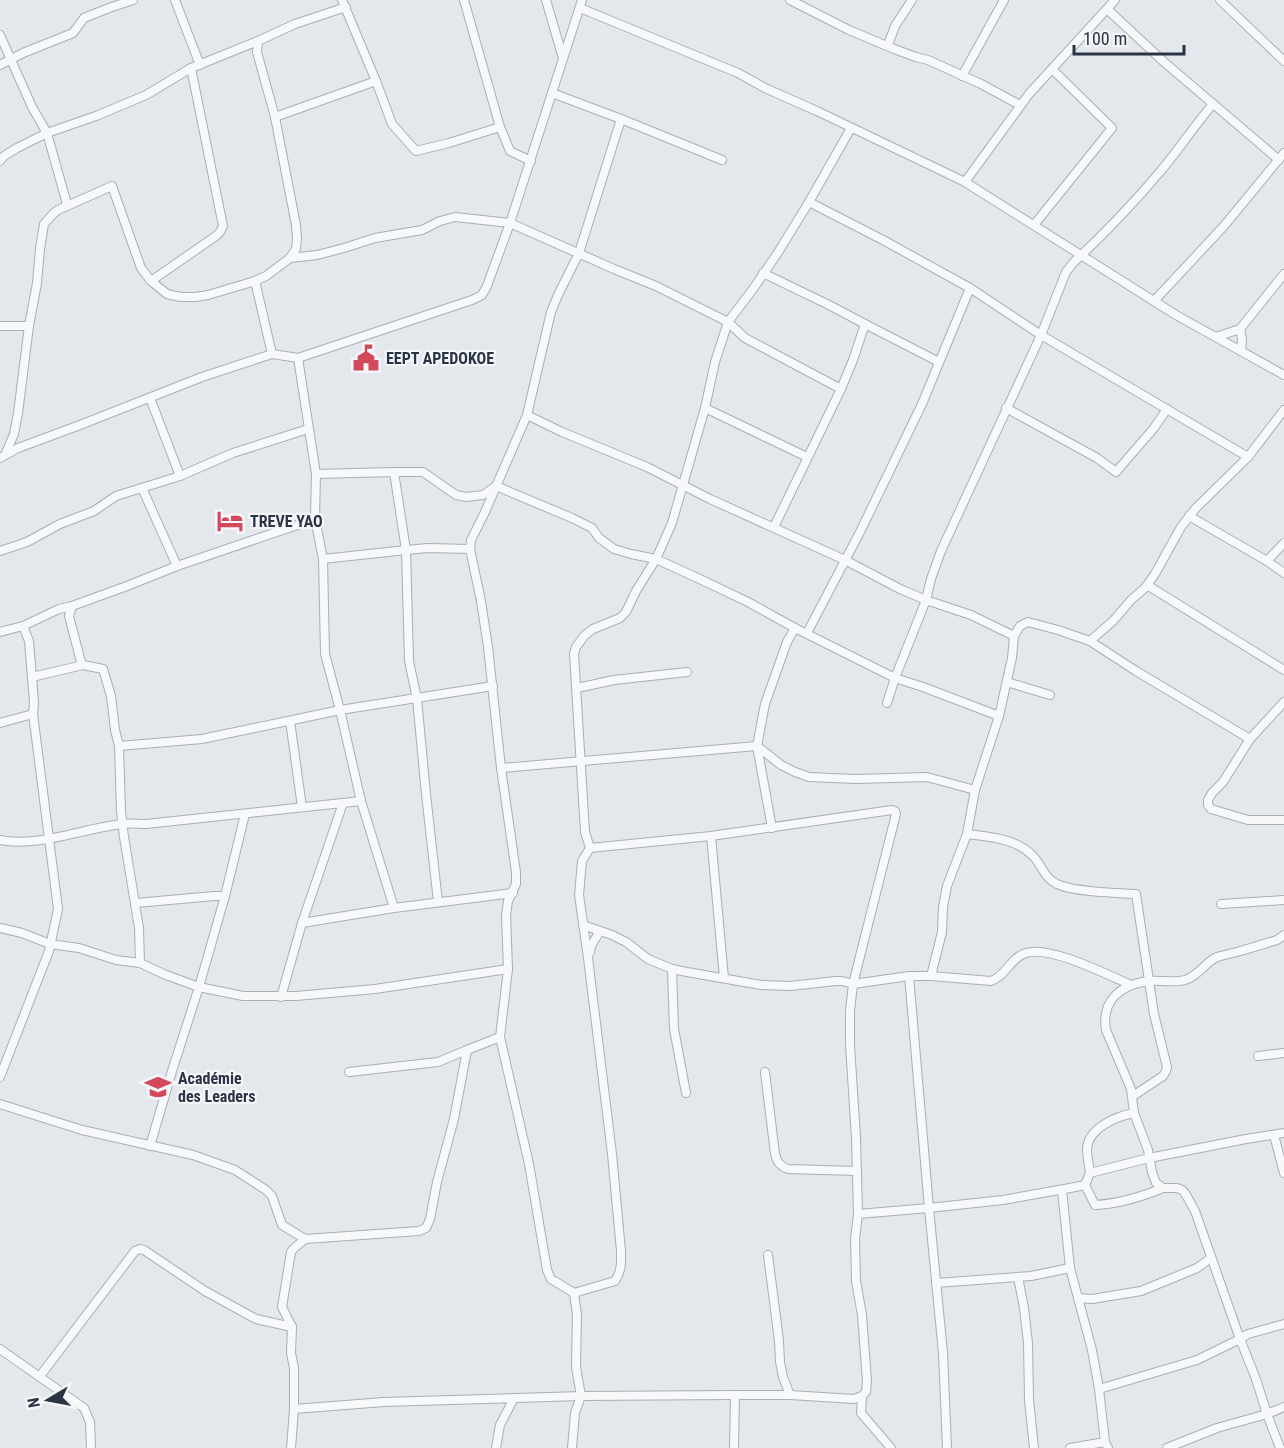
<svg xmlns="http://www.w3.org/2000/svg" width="1284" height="1448" viewBox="0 0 1284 1448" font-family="'Roboto Condensed',sans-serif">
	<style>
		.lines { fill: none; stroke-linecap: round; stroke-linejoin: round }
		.minor-casing { stroke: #a9aeb7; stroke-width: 10 }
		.minor { stroke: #f7f8fa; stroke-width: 8 }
		.labels { text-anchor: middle; stroke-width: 4.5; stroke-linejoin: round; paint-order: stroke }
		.poi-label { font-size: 16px; font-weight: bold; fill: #2b3445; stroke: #f4f6f9; text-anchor: start }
	</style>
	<rect width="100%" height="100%" fill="#e4e7ec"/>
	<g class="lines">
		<g class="minor-casing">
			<g id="minor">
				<path d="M175,0L200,65"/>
				<path d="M342,0L376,81L392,124L416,151L449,143L500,127"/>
				<path d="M464,0L500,127L510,151L531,161"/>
				<path d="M546,0L563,58"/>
				<path d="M790,0L849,30L894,49L916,57L928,60L981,84L1020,105"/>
				<path d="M1220,0L1284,61"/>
				<path d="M580,8L738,73L767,89L817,111L965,182L1176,315L1284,375"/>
				<path d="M1107,9L1164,62L1279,160"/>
				<path d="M0,35L32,107L47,133L65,197L67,206"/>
				<path d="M888,45L895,26L912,0"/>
				<path d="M0,65L23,53L73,33L84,18L109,8L133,0"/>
				<path d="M962,76L1004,0"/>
				<path d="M552,93L621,119L722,160"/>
				<path d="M275,117L376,81"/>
				<path d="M621,119L579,253L558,295L551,312L527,415L485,512L471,540L470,549L481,601L488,647L501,768L516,872V884L508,901L506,915L508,969L500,1037L529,1164L547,1270L551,1279L574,1293L615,1281C622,1271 621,1262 621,1251L612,1154L588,958L579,895L582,861L590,848L585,832L574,654L576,647L585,635L593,629L620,618L626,612L636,591L656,559L672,523L705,408L715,362L728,322L753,289L777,254L809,202L851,128"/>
				<path d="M0,161L4,156L17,148L47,133L96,116L146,95L191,68L258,41L295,24L346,7"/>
				<path d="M965,182L1029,94L1115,0"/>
				<path d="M809,202L883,240L970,288L1041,335L1248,457"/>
				<path d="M1034,225L1112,128L1052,69"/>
				<path d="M290,258L317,255L344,248L375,238L422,230L440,221L455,217L510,223L614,269L656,286L728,322L745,338L841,389"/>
				<path d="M763,273L831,306L865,324L853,360L841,389L774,527"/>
				<path d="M151,281L216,236L220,232L223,226L191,68"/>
				<path d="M255,281L272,354"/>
				<path d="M1154,301L1224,226L1284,153"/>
				<path d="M865,324L939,362"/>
				<path d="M0,326H29"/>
				<path d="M1216,337L1240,329"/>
				<path d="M1241,351L1242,339L1240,329L1284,274"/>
				<path d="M298,358L316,474L315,519L323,559L325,654L340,710L361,801L394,908"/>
				<path d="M150,398L180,476"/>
				<path d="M705,408L807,457"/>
				<path d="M1006,408L1097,458L1116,472L1154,428L1167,409"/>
				<path d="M527,415L562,432L647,467L710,499L845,560L900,589L926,600L971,615L1014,636L1012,658L999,716L975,790L967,834L947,886L943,907L942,932L931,976"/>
				<path d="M5,455L14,434L18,413L29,326L37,283L40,249L44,224L54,213L58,210L112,186L141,268L151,281L167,294L181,297H195L208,295L255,281L266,276L290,258L296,249L297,238L296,225L275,117L257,52L258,41"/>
				<path d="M0,458L18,448L80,425L202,377L272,354L298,358L472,300L482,295L487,286L510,223L582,0"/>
				<path d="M394,472H423L456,495L466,497L483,495L496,486L572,518L592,528L599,538L614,549L631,554L656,559L704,581L748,602L795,628L895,678L923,687L999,716"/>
				<path d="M316,474L394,472L406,550L409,661L417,699L426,794L438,902"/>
				<path d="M142,488L177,566"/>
				<path d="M1189,516L1267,561L1284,573"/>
				<path d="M0,551L27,542L60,524L94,511L116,496L180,476L233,453L308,429"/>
				<path d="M323,559L406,550L428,548L470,549"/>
				<path d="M1267,561L1284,543"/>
				<path d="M1147,585L1284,670"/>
				<path d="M72,606L69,616L81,662L83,665L103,669L111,696L115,730L119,746L121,811L124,837L139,928L140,963"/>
				<path d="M0,632L23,626L59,609L72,606L127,586L177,566L315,519"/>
				<path d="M807,633L860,532L922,404L970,288"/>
				<path d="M1014,636L1020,626L1028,622L1058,630L1090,641L1136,671L1250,739"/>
				<path d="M1090,641L1113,621L1132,599L1145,588L1155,574L1181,527L1196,508L1248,457L1284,410"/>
				<path d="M32,677L83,665"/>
				<path d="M1007,682L1050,695"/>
				<path d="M577,688L614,680L687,672"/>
				<path d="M1284,702L1250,739L1223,782L1212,793L1208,800V805L1211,809L1248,820H1284"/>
				<path d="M887,703L895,678L926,600L931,579L941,551L1041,335L1066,272L1073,263C1103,235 1132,205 1159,173C1178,151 1194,126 1213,104"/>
				<path d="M290,721L302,807"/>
				<path d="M0,723L33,714"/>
				<path d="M119,746L202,739L340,710L493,686"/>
				<path d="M501,768L757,746L781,765L795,772L809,777L856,779L927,777L975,790"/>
				<path d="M245,814L225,896L199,987L243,996H296L375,989L508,969"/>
				<path d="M772,828L757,746L765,704L787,642L795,628"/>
				<path d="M967,834C989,837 1016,838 1033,856C1042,865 1044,878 1057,884C1073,892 1116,893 1136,894L1154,1014L1167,1067L1166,1071L1163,1076L1133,1096"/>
				<path d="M711,836L724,978"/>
				<path d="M0,840C36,848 85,828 122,824C130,823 138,824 146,824L361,801"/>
				<path d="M136,903L214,896H225"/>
				<path d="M1221,904L1284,900"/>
				<path d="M302,923L394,908L513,893"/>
				<path d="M583,925L612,935L626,942L648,959L672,969L687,972L761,985L790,986L836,981H842L853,984L909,976H931L991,981C1006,976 1010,958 1026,953C1049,945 1108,975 1131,985"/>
				<path d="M0,928L22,933L50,944L79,948L116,960L140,963L166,975L199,987L172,1071L150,1146"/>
				<path d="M1284,935L1277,940C1264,944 1251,948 1237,952C1230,954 1221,955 1215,958C1204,964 1198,976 1185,980C1173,983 1160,980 1148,981C1120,985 1101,1001 1106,1030L1131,1089L1134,1113L1148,1150L1152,1172L1156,1183L1163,1188H1177L1182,1190L1185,1193L1195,1211L1240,1339L1248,1334L1284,1324"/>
				<path d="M590,952L591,946L600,931"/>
				<path d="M672,969L674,1029L686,1093"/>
				<path d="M909,976L929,1208L943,1353L947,1448"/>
				<path d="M281,997L302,923L343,803"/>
				<path d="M1258,1056L1284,1053"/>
				<path d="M349,1072L438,1062L467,1050"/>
				<path d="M765,1072L775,1154C777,1162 780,1166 788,1169L857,1171"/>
				<path d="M0,1077L49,951L58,909L33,714L34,702L29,641L23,626"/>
				<path d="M0,1104L82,1130L193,1155L235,1170L266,1190L272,1196L282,1225L305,1239L419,1231L426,1228L430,1219L437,1182L454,1119L467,1050L500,1037"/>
				<path d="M1274,1135L1284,1173"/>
				<path d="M1090,1173C1089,1165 1087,1156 1087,1149C1088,1128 1117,1116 1134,1113"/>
				<path d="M1085,1185L1095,1205C1118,1204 1141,1197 1163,1188"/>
				<path d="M1062,1190L1070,1268L1092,1350L1099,1389L1105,1442L1108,1448"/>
				<path d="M858,1214L929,1208L1003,1200L1070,1188L1085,1185L1090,1173L1149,1158L1246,1139L1284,1133"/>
				<path d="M768,1255L779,1341L780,1362L783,1377L790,1395"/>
				<path d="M1018,1277L1024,1308L1028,1343L1029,1400L1034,1448"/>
				<path d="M936,1283L1031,1276L1070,1268"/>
				<path d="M1078,1298L1092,1299L1141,1291L1197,1268L1211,1258"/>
				<path d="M292,1327L282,1307L291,1252C295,1246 300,1244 305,1239"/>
				<path d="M0,1349L84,1408L90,1422L91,1448"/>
				<path d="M40,1376L135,1251L140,1249L144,1250L205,1291L256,1319L292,1327L291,1353L294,1368V1409"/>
				<path d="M1099,1389L1197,1360L1240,1339L1256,1379L1267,1414L1280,1448"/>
				<path d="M862,1396L861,1413L891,1448"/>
				<path d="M291,1448L294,1409L384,1402L581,1396L735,1395H790L854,1399L862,1396L866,1392L867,1381L862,1315L856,1281L855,1239L858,1214L856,1138L850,1045V1011L853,984L896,814L895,811L892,810L711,836L590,848"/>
				<path d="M496,1448L500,1425L514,1398"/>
				<path d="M572,1448L575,1413L581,1396L576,1367L577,1315L574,1293"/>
				<path d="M734,1448L735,1395"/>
				<path d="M1070,1448L1105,1442"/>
				<path d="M1167,1448L1217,1428L1267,1414L1284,1407"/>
			</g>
		</g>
		<use href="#minor" class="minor"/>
	</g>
	<defs>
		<g id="civic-bare" transform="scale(2.07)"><path d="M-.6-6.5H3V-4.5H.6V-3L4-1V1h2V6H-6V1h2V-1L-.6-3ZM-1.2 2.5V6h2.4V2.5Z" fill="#d1495b" stroke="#f4f6f9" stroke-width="2.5" paint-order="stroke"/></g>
		<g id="hotel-bare" transform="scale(2.07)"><path d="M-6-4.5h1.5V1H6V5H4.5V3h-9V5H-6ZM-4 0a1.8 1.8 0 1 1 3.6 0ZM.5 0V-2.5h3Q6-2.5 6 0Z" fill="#d1495b" stroke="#f4f6f9" stroke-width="2.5" paint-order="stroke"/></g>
		<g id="school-bare" transform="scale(2.07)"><path d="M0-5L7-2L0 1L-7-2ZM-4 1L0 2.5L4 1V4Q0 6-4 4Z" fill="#d1495b" stroke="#f4f6f9" stroke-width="2.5" paint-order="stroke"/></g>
	</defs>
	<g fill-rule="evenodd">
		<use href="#civic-bare" x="366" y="358"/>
		<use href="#hotel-bare" x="230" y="521"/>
		<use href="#school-bare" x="158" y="1087"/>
	</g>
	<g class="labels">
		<g class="poi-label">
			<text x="386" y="364">EEPT APEDOKOE</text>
			<text x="250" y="527">TREVE YAO</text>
			<text x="178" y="1084">Académie<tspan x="178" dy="18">des Leaders</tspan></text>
		</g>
	</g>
	<g transform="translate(48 1400) rotate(260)" stroke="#f4f6f9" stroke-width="4.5" paint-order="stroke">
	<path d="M0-4.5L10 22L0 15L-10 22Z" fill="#2b3445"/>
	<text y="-9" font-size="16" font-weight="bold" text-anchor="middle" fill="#2b3445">N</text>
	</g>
	<path d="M1074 45v9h110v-9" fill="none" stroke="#2b3445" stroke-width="3"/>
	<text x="1083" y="45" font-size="18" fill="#2b3445" stroke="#f4f6f9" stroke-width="4.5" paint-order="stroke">100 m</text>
</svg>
